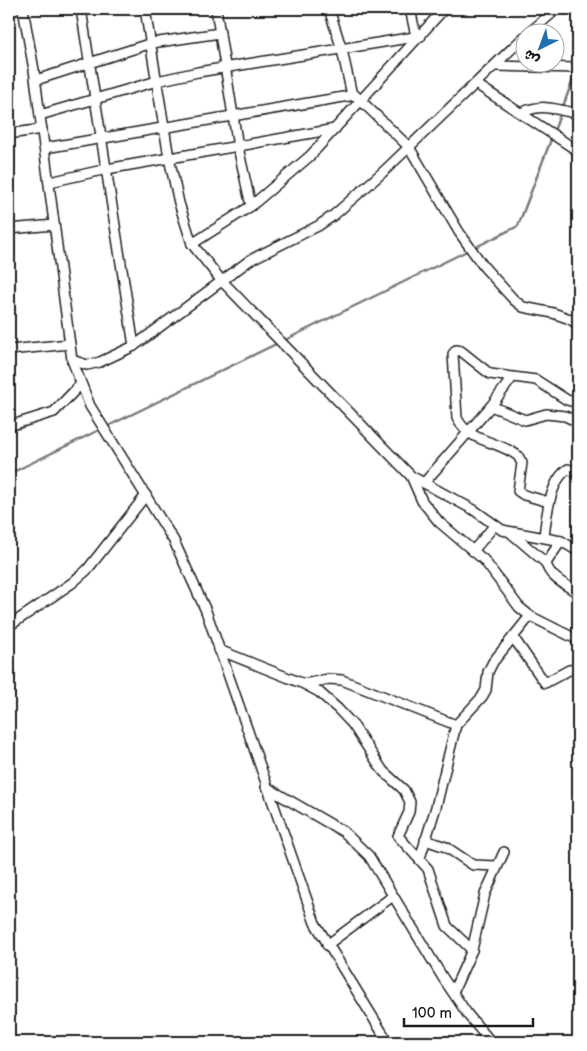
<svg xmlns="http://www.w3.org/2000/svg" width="587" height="1051" viewBox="0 0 587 1051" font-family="'Balsamiq Sans','Playpen Sans Arabic',sans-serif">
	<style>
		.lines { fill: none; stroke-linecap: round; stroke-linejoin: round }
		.stream { stroke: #7a7a7a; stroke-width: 2.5 }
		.minor-casing { stroke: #1c1c1c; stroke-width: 12 }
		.minor { stroke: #fff; stroke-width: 9 }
	</style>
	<rect width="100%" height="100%" fill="#fff"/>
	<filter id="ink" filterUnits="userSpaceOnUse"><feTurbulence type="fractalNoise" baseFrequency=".02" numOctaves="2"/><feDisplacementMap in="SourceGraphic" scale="10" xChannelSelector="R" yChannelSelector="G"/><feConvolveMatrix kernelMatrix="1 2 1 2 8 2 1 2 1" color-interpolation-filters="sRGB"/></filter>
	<g filter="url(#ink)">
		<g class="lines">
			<g class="stream">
				<path d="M554,131L576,71"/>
				<path d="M474,248L518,226L552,137"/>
				<path d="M283,341L469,250"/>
				<path d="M106,427L278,343"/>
				<path d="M9,474L101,429"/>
			</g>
			<g class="minor-casing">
				<g id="minor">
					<path d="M23,9L34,70L72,360L90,406L174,541L206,611L315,923L388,1042"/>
					<path d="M81,9L134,346"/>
					<path d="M145,9L169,158L179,203L192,244L221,280L411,476L474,510L502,530L561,541L578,551"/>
					<path d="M216,9L238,147L251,206"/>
					<path d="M329,9L342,50L352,95"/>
					<path d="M410,9L416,36"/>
					<path d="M530,32L557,9"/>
					<path d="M495,66L578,68"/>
					<path d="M36,80L152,43L220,33"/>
					<path d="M476,84L578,151"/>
					<path d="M521,113C541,103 557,109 578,114"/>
					<path d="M40,115L157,81L198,72L421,36"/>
					<path d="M9,134L42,129"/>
					<path d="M45,148L355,95L409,147L459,232L484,267L514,300L523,307L553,313L570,319L578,325"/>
					<path d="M50,182L107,169L335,129"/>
					<path d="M9,229L54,225"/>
					<path d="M192,244L251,206L310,156L444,9"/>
					<path d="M9,350L70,344"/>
					<path d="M72,360L87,365L100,362L134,346L250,260L318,226L334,215L383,172L524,37"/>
					<path d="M491,406L525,420L546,414L565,416L578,422"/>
					<path d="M9,426L54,412L81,384"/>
					<path d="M411,476L422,501L439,522L484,560L519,607L530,616L578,640"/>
					<path d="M424,483L491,406L512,378"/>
					<path d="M549,502L524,495L518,491L522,463L518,456C498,440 469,443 457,418L453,354L456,350L461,351L490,374L536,380L567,400L578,403"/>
					<path d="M511,533L546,563C549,578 567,585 578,593"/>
					<path d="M544,537C546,518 550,480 568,469L578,473"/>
					<path d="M473,551L494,526"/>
					<path d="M546,563L561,541"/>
					<path d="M9,626L72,583L87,570L146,495"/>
					<path d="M513,637L545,683L569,670L578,669"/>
					<path d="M219,650L304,684L319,692L338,709L353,725L383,771L404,790L410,802L409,812L398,836L428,869L447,926L472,950L453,992"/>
					<path d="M304,684L329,679L342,680L456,725"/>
					<path d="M266,787L344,832L369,856L443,978L468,1015L491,1042"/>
					<path d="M425,840L446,847L473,865L496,866"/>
					<path d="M420,858L436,807L456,725L482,697L486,690L488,672L493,662L530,616"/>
					<path d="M327,945L393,896"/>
					<path d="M472,950L485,894L504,852"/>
				</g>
			</g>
			<use href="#minor" class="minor"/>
		</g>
	</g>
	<rect width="587" height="1051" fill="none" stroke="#fff" stroke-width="30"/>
	<rect x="15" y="15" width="557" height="1021" fill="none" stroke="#1c1c1c" stroke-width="2" filter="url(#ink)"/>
	<g transform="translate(540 48) rotate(222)"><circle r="24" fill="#ffffff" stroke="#a4a4a4"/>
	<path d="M0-4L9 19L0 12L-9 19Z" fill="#1f6fb2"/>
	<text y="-8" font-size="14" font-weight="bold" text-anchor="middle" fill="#1c1c1c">ش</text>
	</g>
	<path d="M404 1018v8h129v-8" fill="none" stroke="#1c1c1c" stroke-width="2.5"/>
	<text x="412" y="1018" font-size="15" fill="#1c1c1c" stroke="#ffffff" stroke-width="4" paint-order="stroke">100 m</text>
</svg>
